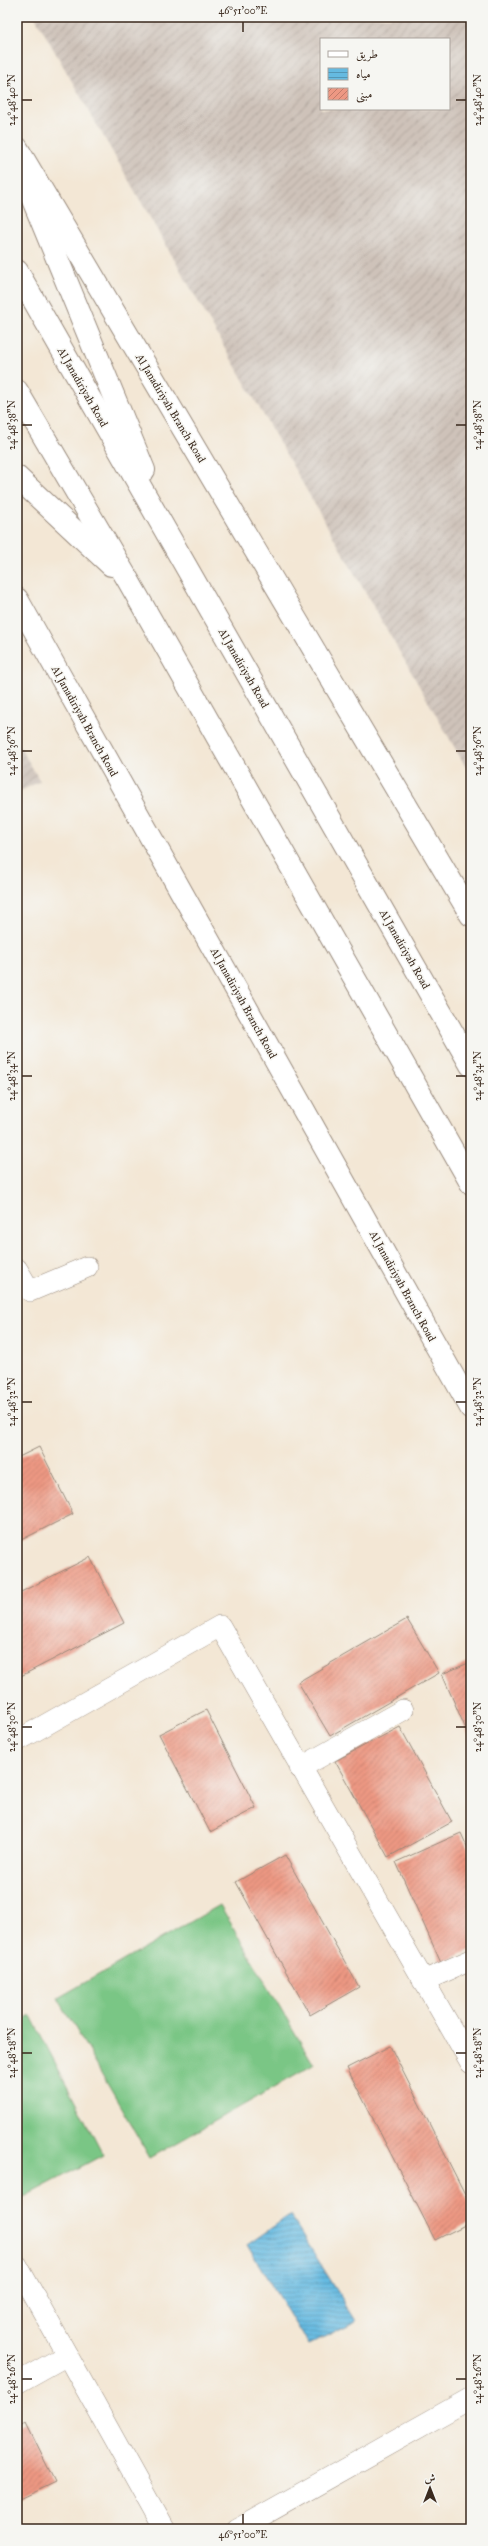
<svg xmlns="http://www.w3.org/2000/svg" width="488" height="2546" viewBox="0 0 488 2546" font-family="'IM FELL Great Primer',Amiri,serif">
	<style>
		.industrial { fill: url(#industrial-furrows); fill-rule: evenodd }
		.pitch { fill: #7ac685; stroke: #5a7852 }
		.water { fill: url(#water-rules); stroke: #507280 }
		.building { fill: url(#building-hatch) }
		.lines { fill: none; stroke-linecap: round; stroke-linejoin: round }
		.service-casing { stroke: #97887a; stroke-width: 22 }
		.tertiary-casing { stroke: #97887a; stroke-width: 24 }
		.motorway-casing { stroke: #97887a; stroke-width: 24 }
		.service { stroke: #fff; stroke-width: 21 }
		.tertiary { stroke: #fff; stroke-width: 22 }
		.motorway { stroke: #fff; stroke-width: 22 }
		.ticks { fill: none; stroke: #3b2a1e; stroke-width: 1.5 }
		.labels { text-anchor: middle; stroke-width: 3; stroke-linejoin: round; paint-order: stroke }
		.street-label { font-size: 11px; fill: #3b2a1e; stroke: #f6f6f2 }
		.neatline { fill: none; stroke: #3b2a1e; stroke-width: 1.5 }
		.ticks-label { font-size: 10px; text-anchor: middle; fill: #3b2a1e }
	</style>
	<defs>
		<pattern id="industrial-furrows" width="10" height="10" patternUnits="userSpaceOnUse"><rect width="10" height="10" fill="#cec2b9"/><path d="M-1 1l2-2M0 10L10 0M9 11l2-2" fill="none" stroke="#a89e96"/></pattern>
		<pattern id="water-rules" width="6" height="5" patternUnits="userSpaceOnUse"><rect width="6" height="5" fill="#65bae1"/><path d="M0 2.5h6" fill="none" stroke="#5497b6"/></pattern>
		<pattern id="building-hatch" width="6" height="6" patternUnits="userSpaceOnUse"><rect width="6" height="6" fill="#ed9883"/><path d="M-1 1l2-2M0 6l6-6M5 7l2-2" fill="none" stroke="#c17c6b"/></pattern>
	</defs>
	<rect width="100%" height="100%" fill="#f6f6f2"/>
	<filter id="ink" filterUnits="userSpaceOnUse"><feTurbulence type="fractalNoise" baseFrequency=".025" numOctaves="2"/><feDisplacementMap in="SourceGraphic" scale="8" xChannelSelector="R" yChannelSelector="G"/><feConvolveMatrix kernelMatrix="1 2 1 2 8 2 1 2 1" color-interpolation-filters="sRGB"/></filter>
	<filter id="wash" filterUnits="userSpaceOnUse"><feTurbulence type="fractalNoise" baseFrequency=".012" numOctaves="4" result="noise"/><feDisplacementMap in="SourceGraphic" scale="16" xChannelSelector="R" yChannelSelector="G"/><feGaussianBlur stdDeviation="0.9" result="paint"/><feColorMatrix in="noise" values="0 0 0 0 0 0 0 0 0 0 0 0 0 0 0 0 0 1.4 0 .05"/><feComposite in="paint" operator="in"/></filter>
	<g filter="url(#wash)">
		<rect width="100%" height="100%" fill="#f3e7d5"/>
		<g class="industrial">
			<path d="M35,17H471V776L349,564ZM321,39H449V109H321Z"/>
			<path d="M17,742L40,781L17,793Z"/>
		</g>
		<g class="pitch">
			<path d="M220,1905L314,2065L150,2158L58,1998Z"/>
			<path d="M31,2016L103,2155L24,2197L17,2184V2023Z"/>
		</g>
		<path class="water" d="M290,2215L356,2321L308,2345L247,2245Z"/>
		<g id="blocks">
			<g class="building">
				<path d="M39,1447L73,1514L17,1542V1458Z"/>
				<path d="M90,1557L124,1623L17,1678V1594Z"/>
				<path d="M407,1619L439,1673L330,1736L298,1682Z"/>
				<path d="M471,1662V1741L442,1674Z"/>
				<path d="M206,1710L256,1808L210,1832L159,1734Z"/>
				<path d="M400,1727L452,1822L388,1857L335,1761Z"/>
				<path d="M461,1833L469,1851L471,1850V1950L441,1963L396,1862Z"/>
				<path d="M285,1855L359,1987L310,2015L236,1882Z"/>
				<path d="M390,2046L471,2206V2222L435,2240L347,2068Z"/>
				<path d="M26,2423L55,2482L17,2500V2427Z"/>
			</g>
		</g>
	</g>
	<g filter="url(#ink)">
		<use href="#blocks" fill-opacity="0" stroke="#97887a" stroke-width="1"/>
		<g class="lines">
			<g class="service-casing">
				<g id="service">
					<path d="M17,1269L30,1291L87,1267"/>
					<path d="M17,1741L220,1626L471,2063"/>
					<path d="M300,1768L403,1710"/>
					<path d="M423,1981L471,1960"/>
					<path d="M17,2265L164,2529"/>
					<path d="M17,2383L67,2355"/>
					<path d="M238,2529L471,2398"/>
				</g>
			</g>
			<g class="tertiary-casing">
				<g id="tertiary">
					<path d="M17,148L471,915"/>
					<path d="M17,599L471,1408"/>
				</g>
			</g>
			<g class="motorway-casing">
				<g id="motorway">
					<path d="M17,161L144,470"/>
					<path d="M17,271L471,1065"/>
					<path d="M17,391L128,580L471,1183"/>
					<path d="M17,477L111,565"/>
				</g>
			</g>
			<use href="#service" class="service"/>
			<use href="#tertiary" class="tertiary"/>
			<use href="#motorway" class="motorway"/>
		</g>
	</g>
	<path class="ticks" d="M243,22V32M22,100H32M456,100H466M22,425H32M456,425H466M22,751H32M456,751H466M22,1076H32M456,1076H466M22,1402H32M456,1402H466M22,1727H32M456,1727H466M22,2053H32M456,2053H466M22,2379H32M456,2379H466M243,2514V2524"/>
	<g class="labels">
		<g class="street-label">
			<text transform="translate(83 387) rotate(60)" y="4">Al Janadiriyah Road</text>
			<text transform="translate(171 408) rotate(59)" y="4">Al Janadiriyah Branch Road</text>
			<text transform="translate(244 668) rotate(60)" y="4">Al Janadiriyah Road</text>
			<text transform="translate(85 721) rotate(61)" y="4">Al Janadiriyah Branch Road</text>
			<text transform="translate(405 949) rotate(60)" y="4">Al Janadiriyah Road</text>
			<text transform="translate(244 1003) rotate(61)" y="4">Al Janadiriyah Branch Road</text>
			<text transform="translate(403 1286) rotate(61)" y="4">Al Janadiriyah Branch Road</text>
		</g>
	</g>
	<rect width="488" height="2546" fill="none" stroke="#f6f6f2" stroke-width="44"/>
	<rect x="320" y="38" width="130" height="72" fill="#f6f6f2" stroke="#aba49d"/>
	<rect x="328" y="51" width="20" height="6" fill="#ffffff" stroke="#aba49d"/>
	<text x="356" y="58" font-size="12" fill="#3b2a1e">طريق</text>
	<rect x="328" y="68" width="20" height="12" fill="url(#water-rules)" stroke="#aba49d"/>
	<text x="356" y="78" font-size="12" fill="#3b2a1e">مياه</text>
	<rect x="328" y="88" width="20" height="12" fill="url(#building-hatch)" stroke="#aba49d"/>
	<text x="356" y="98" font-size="12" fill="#3b2a1e">مبنى</text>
	<g transform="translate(430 2488)" stroke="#f6f6f2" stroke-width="3" paint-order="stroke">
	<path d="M0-3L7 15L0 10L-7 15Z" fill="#3b2a1e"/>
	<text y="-6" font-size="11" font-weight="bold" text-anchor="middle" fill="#3b2a1e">ش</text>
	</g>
	<rect x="22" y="22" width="444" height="2502" class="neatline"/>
	<g class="ticks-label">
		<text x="243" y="14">46°51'00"E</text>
		<text transform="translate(11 100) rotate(-90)" y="4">24°48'40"N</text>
		<text transform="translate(477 100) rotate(-90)" y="4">24°48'40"N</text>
		<text transform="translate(11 425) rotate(-90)" y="4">24°48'38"N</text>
		<text transform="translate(477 425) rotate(-90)" y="4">24°48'38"N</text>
		<text transform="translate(11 751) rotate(-90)" y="4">24°48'36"N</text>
		<text transform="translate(477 751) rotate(-90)" y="4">24°48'36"N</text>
		<text transform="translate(11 1076) rotate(-90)" y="4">24°48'34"N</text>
		<text transform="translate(477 1076) rotate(-90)" y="4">24°48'34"N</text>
		<text transform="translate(11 1402) rotate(-90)" y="4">24°48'32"N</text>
		<text transform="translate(477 1402) rotate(-90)" y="4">24°48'32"N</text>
		<text transform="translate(11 1727) rotate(-90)" y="4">24°48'30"N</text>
		<text transform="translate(477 1727) rotate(-90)" y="4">24°48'30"N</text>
		<text transform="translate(11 2053) rotate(-90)" y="4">24°48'28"N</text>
		<text transform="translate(477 2053) rotate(-90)" y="4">24°48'28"N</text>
		<text transform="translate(11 2379) rotate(-90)" y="4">24°48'26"N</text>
		<text transform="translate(477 2379) rotate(-90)" y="4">24°48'26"N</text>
		<text x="243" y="2538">46°51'00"E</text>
	</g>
</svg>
